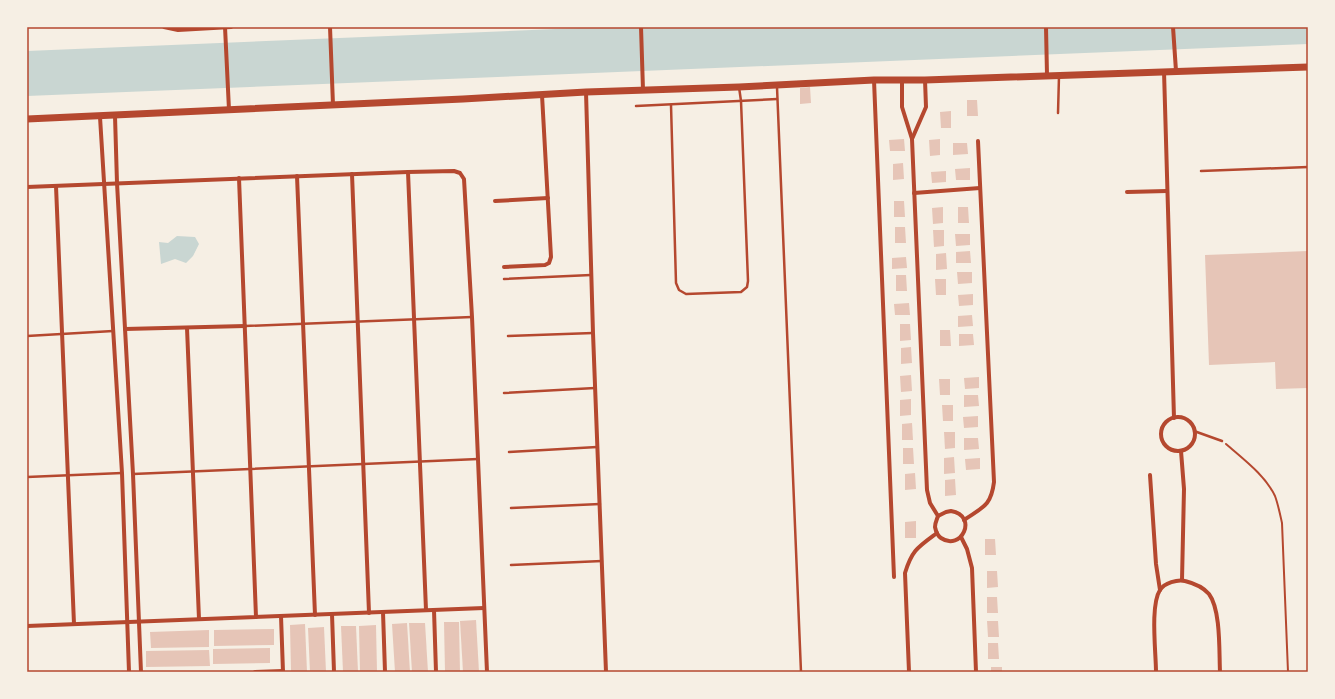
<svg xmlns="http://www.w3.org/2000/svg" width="1335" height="699" viewBox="0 0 1335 699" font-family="'Sofia Sans Condensed',sans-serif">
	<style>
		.water { fill: #c9d6d2 }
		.building { fill: #e6c5b7 }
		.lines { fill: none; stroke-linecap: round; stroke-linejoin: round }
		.path { stroke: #b5482f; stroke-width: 2 }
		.service { stroke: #b5482f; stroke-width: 2.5 }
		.minor { stroke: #b5482f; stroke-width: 4 }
		.secondary { stroke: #b5482f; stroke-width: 7 }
		.neatline { fill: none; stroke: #b5482f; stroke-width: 1.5 }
	</style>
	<rect width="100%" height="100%" fill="#f6efe4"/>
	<g class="water">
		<path d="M603,27H1308V44L27,96V51Z"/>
		<path d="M177,236L195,237L199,244L193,256L186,263L175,259L161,264L159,242L168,243Z"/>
	</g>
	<g class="building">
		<path d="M810,87L811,103L800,104V88Z"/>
		<path d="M967,100H977L978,116H967Z"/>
		<path d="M951,111V128H941L940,112Z"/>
		<path d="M904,139L905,151H890L889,140Z"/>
		<path d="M940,139V155L930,156L929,140Z"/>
		<path d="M953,143H967L968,154L953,155Z"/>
		<path d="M903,163L904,179L893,180V164Z"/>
		<path d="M970,168V180H956L955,169Z"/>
		<path d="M946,171V182L932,183L931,172Z"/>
		<path d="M894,201H904L905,217H894Z"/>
		<path d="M943,207V223L933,224L932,208Z"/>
		<path d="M958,207H968L969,223H958Z"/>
		<path d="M895,227H905L906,243H895Z"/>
		<path d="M933,230H944V246L934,247Z"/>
		<path d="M955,234H970V245L956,246Z"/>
		<path d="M970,251L971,263H956V252Z"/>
		<path d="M1308,251V388L1276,389L1275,362L1209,365L1205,255Z"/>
		<path d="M946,253L947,269L936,270V254Z"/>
		<path d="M906,257L907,268L892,269V258Z"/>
		<path d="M957,272H972V283L958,284Z"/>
		<path d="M896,275H906L907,291H896Z"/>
		<path d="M935,279H946V295H936Z"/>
		<path d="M973,294V305L959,306L958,295Z"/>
		<path d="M909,303L910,315H895L894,304Z"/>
		<path d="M972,315L973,326L958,327V316Z"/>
		<path d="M900,324H910L911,340L900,341Z"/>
		<path d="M940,330H950L951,346H940Z"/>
		<path d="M959,334H973L974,345L959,346Z"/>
		<path d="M911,347L912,363L901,364V348Z"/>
		<path d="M911,375L912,391L901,392L900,376Z"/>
		<path d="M979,377V388L965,389L964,378Z"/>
		<path d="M939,379H950V395H940Z"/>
		<path d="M964,395H978L979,406L964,407Z"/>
		<path d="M911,399V415L900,416V400Z"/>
		<path d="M942,405H953V421H943Z"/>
		<path d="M978,416V427L964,428L963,417Z"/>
		<path d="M912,423L913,440H902V424Z"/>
		<path d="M944,432H955V448L945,449Z"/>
		<path d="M964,438H978L979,449L964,450Z"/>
		<path d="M903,448H913L914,464H903Z"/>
		<path d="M954,457L955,473L944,474V458Z"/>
		<path d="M980,458V469L966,470L965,459Z"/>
		<path d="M915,473L916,489L905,490V474Z"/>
		<path d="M955,479L956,495L945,496V480Z"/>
		<path d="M916,521V538H905V522Z"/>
		<path d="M985,539H995L996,555H985Z"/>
		<path d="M987,571H997L998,587L987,588Z"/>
		<path d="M987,597H997L998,613H987Z"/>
		<path d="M476,620L479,672H463L460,621Z"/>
		<path d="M987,621H998L999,637H988Z"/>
		<path d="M444,622H459L460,672H445Z"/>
		<path d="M407,623L410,672H395L392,624Z"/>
		<path d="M409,623H425L428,672H412Z"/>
		<path d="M305,624L307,672H291L290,625Z"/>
		<path d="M376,625L377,672H360L359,626Z"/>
		<path d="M341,626H356L358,672H343Z"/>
		<path d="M324,627L326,672H310L308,628Z"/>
		<path d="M274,629V645L214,646V630Z"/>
		<path d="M209,630V647L151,648L150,632Z"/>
		<path d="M988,643H998L999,659H988Z"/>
		<path d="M270,648V663L213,664V649Z"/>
		<path d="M209,650L210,666L146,667V651Z"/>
		<rect x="991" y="667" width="11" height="5"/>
	</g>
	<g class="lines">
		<path class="path" d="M1226,444C1243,459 1265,475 1275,496C1278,504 1280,514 1282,523L1288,672"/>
		<g class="service">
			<path d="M777,87L801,672"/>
			<path d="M671,105L676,283L679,290L686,294L741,292L747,287L748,281L741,101L739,87"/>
			<path d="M636,106L777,99"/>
			<path d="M1058,113L1059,76"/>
			<path d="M1201,171L1308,167"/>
			<path d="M504,279L591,275"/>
			<path d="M245,326L472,317"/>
			<path d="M27,336L113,331"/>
			<path d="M508,336L593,333"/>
			<path d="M504,393L595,388"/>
			<path d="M1194,431L1222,441"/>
			<path d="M509,452L597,447"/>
			<path d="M133,474L478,459"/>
			<path d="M27,477L122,473"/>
			<path d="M511,508L600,504"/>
			<path d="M511,565L602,561"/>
		</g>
		<g class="minor">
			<path d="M164,27L178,30L231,27"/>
			<path d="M225,27L229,110"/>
			<path d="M330,27L333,105"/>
			<path d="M641,27L643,90"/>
			<path d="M1046,27L1047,75"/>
			<path d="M1173,27L1176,71"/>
			<path d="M1164,71L1174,418"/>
			<path d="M874,80L894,577"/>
			<path d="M902,80V107L912,139L927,490L930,503L938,516"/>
			<path d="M586,92L593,333L606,672"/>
			<path d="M115,116L117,183L133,474L141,672"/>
			<path d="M100,117L122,473L129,672"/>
			<path d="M912,139L926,107L925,80"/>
			<path d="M408,172L426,610"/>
			<path d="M352,174L369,613"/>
			<path d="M297,176L315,615"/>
			<path d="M239,178L256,617"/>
			<path d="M56,186L74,624"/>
			<path d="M27,187L408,172L454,171L460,173L464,179L472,317L487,672"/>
			<path d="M1127,192L1167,191"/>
			<path d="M914,193L980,188"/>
			<path d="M495,201L548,198"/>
			<path d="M504,267L545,265L549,263L551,257L542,95"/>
			<path d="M187,328L199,619"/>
			<path d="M125,329L245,326"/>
			<circle cx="1178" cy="434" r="17"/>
			<path d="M1181,451L1184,489L1182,580"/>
			<path d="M1150,475L1156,564L1160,590"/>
			<path d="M951,511C979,516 961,552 941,538C938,536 936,532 935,527C935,523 937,519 938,516L946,512Z"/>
			<path d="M964,520C983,507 991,506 994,482L978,141"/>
			<path d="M961,537L967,549L972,568L976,672"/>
			<path d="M434,610L436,672"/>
			<path d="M383,612L385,672"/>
			<path d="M332,614L334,672"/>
			<path d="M281,616L283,672"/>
			<path d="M27,626L484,608"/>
			<path d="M255,672L283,671"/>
			<path d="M909,672L905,573C912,550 918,547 937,533"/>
			<path d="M1156,672C1156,653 1150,605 1160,590C1164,583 1178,579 1185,581C1193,583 1203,587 1209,594C1221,610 1219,652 1220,672"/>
		</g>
		<path class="secondary" d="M27,119L463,99L586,92L739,87L874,80H925L1308,67"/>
	</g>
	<rect width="1335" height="699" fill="none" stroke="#f6efe4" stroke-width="56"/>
	<rect x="28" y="28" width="1279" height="643" class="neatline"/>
</svg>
